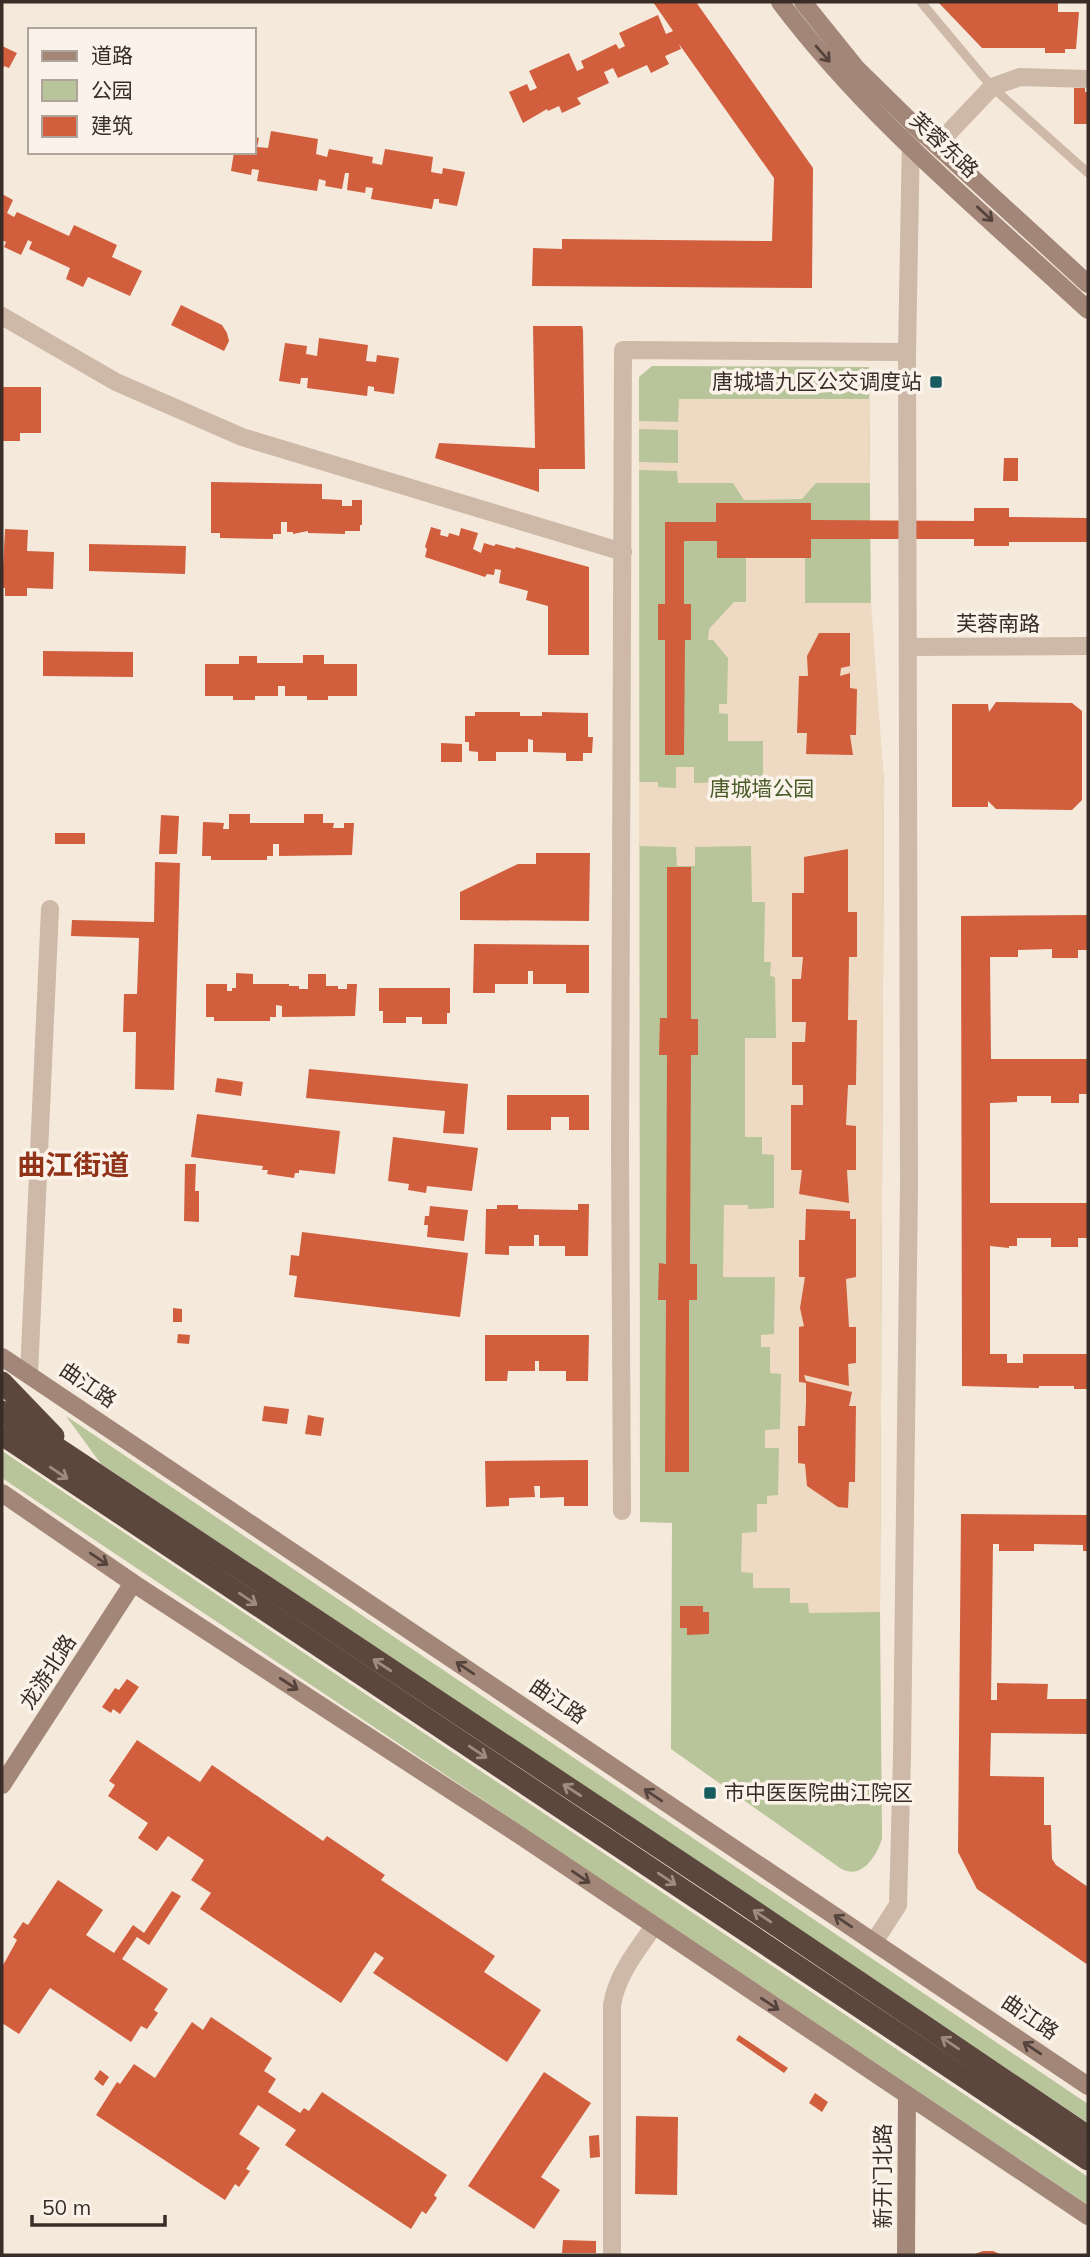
<svg xmlns="http://www.w3.org/2000/svg" width="1090" height="2257" viewBox="0 0 1090 2257" font-family="Mulish,'Noto Sans SC',sans-serif">
	<style>
		.green { fill: #b8c59a }
		.plaza { fill: #eedac2 }
		.building { fill: #d15f3e }
		.lines { fill: none; stroke-linecap: round; stroke-linejoin: round }
		.lane { stroke: #ceb8a7; stroke-width: 9 }
		.street { stroke: #ceb8a7; stroke-width: 18 }
		.secondary { stroke: #a28678; stroke-width: 18 }
		.highway { stroke: #5c473e; stroke-width: 21 }
		.oneway { stroke: #54433c }
		.oneway2 { stroke: #9c8c82 }
		.poi-dot { fill: #195c60; stroke: #fbf3e9; stroke-width: 2.5 }
		.labels { text-anchor: middle; stroke-width: 7; stroke-linejoin: round; paint-order: stroke }
		.street-label { font-size: 21px; fill: #3a2d28; stroke: #fbf3e9 }
		.poi-label { font-size: 21px; fill: #3a2d28; stroke: #fbf3e9; text-anchor: end }
		.park-label { font-size: 21px; fill: #495b29; stroke: #fbf3e9 }
		.district-label { font-size: 28px; font-weight: bold; fill: #913319; stroke: #fbf3e9 }
	</style>
	<rect width="100%" height="100%" fill="#f5e9dc"/>
	<g class="green">
		<path d="M652,366L869,367L871,622L884,783L880,1612L882,1839C876,1857 861,1881 840,1868L671,1749L672,1523L640,1522L639,377Z"/>
		<path d="M66,1416L1088,2104V2123L101,1464Z"/>
		<path d="M2,1451L1088,2177V2205L2,1478Z"/>
	</g>
	<g class="plaza">
		<path d="M679,399H869L870,483H816L802,499L744,500L733,483H678L677,471L639,470V462L678,463V430L639,429V421L678,422Z"/>
		<path d="M746,558H805V603H871L884,783L880,1612L809,1613L808,1603H790V1588H753V1573L741,1572L742,1533L757,1532V1504H767V1496L778,1495L779,1448H765V1430L780,1429L781,1374L770,1373V1347H761V1335L774,1334L775,1277H723L724,1205H748V1209L774,1208V1155L762,1154V1137H745V1038H776L775,977L770,976L771,962H764L765,902H752L751,846L695,847V866H677L676,847L639,846V782H658V787L676,788V767H694V783L763,781V741H728V714L719,713V704H727L728,658L713,640H708L709,629L734,602H746Z"/>
	</g>
	<g class="building">
		<path d="M653,2H696L813,168L812,288L532,286L533,248L562,249V239L772,241L774,178L679,44L681,49L665,56L669,64L651,73L647,65L618,78L613,68L604,72L609,83L577,98L581,104L562,113L559,106L548,111L547,109L523,123L509,92L527,84L530,91L537,88L529,71L569,53L577,71L584,68L581,61L616,44L619,49L625,46L619,33L658,15L666,34L673,31Z"/>
		<path d="M938,2H1058V12H1079L1076,49H1065V53H1045V48H982Z"/>
		<path d="M2,46L17,53L9,68L4,66L2,71Z"/>
		<path d="M1074,88H1085V92H1088V124H1074Z"/>
		<path d="M271,131L318,139L316,154L327,157L329,149L373,157L372,163L382,165L385,149L433,157L431,172L442,174L443,168L465,172L457,206L439,203V199H434L432,209L371,199L373,188L366,187L365,193L347,190L349,173H345L342,189L325,186L326,181L319,179L317,191L257,181L259,170L252,169L251,175L231,171L234,152H254V137L259,138L257,147L268,148Z"/>
		<path d="M2,194L13,200L7,213L14,217L17,212L69,236L74,225L117,245L112,257L142,271L130,296L88,277L83,287L66,279L70,268L29,249L32,242L28,240L21,255L4,247L6,242L2,240Z"/>
		<path d="M181,305L222,325L227,333L229,341L224,351L171,325Z"/>
		<path d="M533,326H582L583,330L585,469H539V492L435,458L439,443L535,448Z"/>
		<path d="M319,338L368,345L366,361L376,362L377,355L399,358L394,394L374,391V387L368,386L367,396L307,388L308,378H301L300,384L279,381L285,343L307,346L306,354L317,356Z"/>
		<path d="M2,387H41V433H20V441H2Z"/>
		<path d="M1004,458H1018V481H1003Z"/>
		<path d="M211,482L322,484V499L342,500V506H352V500H362V525H360V531H345V534L308,533V531L293,534V532H287V522H281V534H273V539L220,538V533H211Z"/>
		<path d="M716,503H811V520L974,521V508H1009V517L1088,518V542H1009V546H974V539H811V558H717V541H684V604H691V640H685L684,755H665V640H658V604H665V522H716Z"/>
		<path d="M431,527L441,530L440,535L448,537L449,533L459,536L461,528L478,533L473,549L481,553L484,543L494,546L496,544L515,549L516,547L589,567V655H548V606L526,600L528,591L499,583L501,570L495,569L494,575L487,574L485,577L425,557L427,549L425,547Z"/>
		<path d="M5,529L28,530L27,551L54,552L53,589L27,588V596H5V588H2Z"/>
		<path d="M89,544L186,546L185,574L89,571Z"/>
		<path d="M819,633H850V666L841,668L840,676L850,673V688L857,689L856,735H850L853,755L806,754L807,733H797L799,676H808L807,656Z"/>
		<path d="M43,651L133,652V677L43,676Z"/>
		<path d="M303,655H324V664H357V696H328V700H307V696H285V686H278V696H255V700H233V696H205V664H239V656H257V663H303Z"/>
		<path d="M996,702L1072,703L1082,711V800L1072,810L996,809L988,801V807H952V704H988L989,712Z"/>
		<path d="M475,712H520V716H542V712L588,713V737H593L592,753H583V761H566V753L533,752V740L528,739V752H496V761H478V752L469,751V742H465V716H475Z"/>
		<path d="M441,743L462,744V762H441Z"/>
		<path d="M229,814H250V823H304V814H323V823H334L333,828H344V823H354L352,855L279,856V844H273V856H267V860H211V856H202L203,822L224,823L223,829H229Z"/>
		<path d="M161,815L179,816L177,854H159Z"/>
		<rect x="55" y="833" width="30" height="11"/>
		<path d="M848,849V912H857V957H849L848,1020H857L856,1085H848L846,1125L856,1126V1170H847L849,1203L799,1194L802,1170H791V1105H803V1085H792V1042H805L806,1022H792V979H801L803,957H792V893H804V857Z"/>
		<path d="M536,853H590L589,921L460,920V892L518,864H536Z"/>
		<path d="M155,862L180,863L174,1090L135,1089L136,1032H123L124,994H137L139,938L71,936L72,920L154,922Z"/>
		<path d="M667,867H691V1019H698V1055H691L690,1264H697V1300H689V1472H665L666,1300H658L659,1263L666,1264L667,1055H659L660,1018H667Z"/>
		<path d="M1088,915V950H1078V958H1052V949L1018,950V957H990L991,1059H1088V1094H1079V1103H1051V1096H1017V1102L990,1103V1203H1088V1238H1078V1247H1051V1238H1017V1246H1009V1248L990,1246V1354H1007V1363H1023V1354H1088V1389H1074V1386H1039V1388L962,1386L961,916Z"/>
		<path d="M474,944L589,945V993H566V984H533V971H528V984H495V993H473Z"/>
		<path d="M236,973L253,974V984H289V986H299V989H308V974H326V986H338V989H347V984H357L355,1016L282,1017V1006L276,1005V1017H270V1021H214V1017H206V984H227V991H232V988H236Z"/>
		<path d="M379,988H450V1013H447V1024H422V1017H406V1023H383V1011H379Z"/>
		<path d="M309,1069L468,1084L464,1134L443,1133L445,1111L306,1098Z"/>
		<path d="M217,1078L243,1082L241,1096L215,1092Z"/>
		<path d="M507,1095H589V1130H569V1117H551V1130H507Z"/>
		<path d="M197,1114L340,1131L335,1174L299,1170V1173H295L294,1178L267,1174L268,1170H262L263,1166L191,1157Z"/>
		<path d="M393,1137L478,1148L472,1191L427,1186L426,1193L408,1190L409,1184L388,1181Z"/>
		<path d="M185,1164H196L195,1191H199V1222L184,1221Z"/>
		<path d="M578,1204H589L588,1256H565V1246H539V1235H534V1246H509V1255L485,1254L486,1209H497V1205H518V1209L578,1210Z"/>
		<path d="M430,1206L468,1210L464,1241L427,1237L428,1225H424L425,1216H429Z"/>
		<path d="M806,1209L850,1211V1219H856V1277L846,1279L849,1327H856V1363L848,1364L849,1386L804,1375L806,1381L852,1392L849,1406H856L855,1482H849L848,1508L838,1507L807,1486L805,1464L798,1463V1426H805L806,1403V1383L799,1382V1327L804,1326L800,1308L805,1277H799V1240H805Z"/>
		<path d="M302,1232L468,1253L460,1317L294,1297L297,1276L289,1275L291,1255L299,1256Z"/>
		<path d="M173,1308L182,1309V1322H173Z"/>
		<path d="M178,1334L190,1335L189,1344L177,1343Z"/>
		<path d="M485,1335H589L588,1381H566V1371H539V1361H535V1371H508L507,1381H485Z"/>
		<path d="M264,1406L289,1409L287,1424L262,1421Z"/>
		<path d="M308,1415L324,1418L321,1436L305,1434Z"/>
		<path d="M588,1460V1506H564V1497L540,1498V1486H534L535,1497L509,1498V1506L486,1507L485,1461Z"/>
		<path d="M961,1514L1088,1515V1551H1083V1545L1034,1544V1551H999V1544H993L991,1700H997V1683L1048,1684L1047,1699H1088V1734L991,1733L990,1776L1044,1777V1825H1051L1052,1859L1056,1865L1088,1887V1965L977,1889L958,1852Z"/>
		<path d="M680,1606H703V1612H709V1634L687,1635V1628H680Z"/>
		<path d="M127,1679L139,1687L120,1714L113,1709L111,1713L102,1707L115,1688L119,1690Z"/>
		<path d="M137,1740L200,1782L212,1765L323,1841L327,1836L385,1875L381,1880L495,1956L484,1972L541,2010L507,2062L373,1973L384,1958L375,1952L341,2003L200,1909L211,1893L191,1880L204,1860L168,1836L157,1851L138,1838L148,1823L108,1796L115,1785L109,1781Z"/>
		<path d="M58,1880L103,1910L86,1935L114,1953L133,1925L144,1933L172,1891L181,1896L149,1945L137,1937L122,1959L168,1989L154,2010L158,2013L147,2029L141,2026L131,2042L50,1988L19,2034L2,2023V1967L17,1940L13,1937L23,1922L28,1925Z"/>
		<path d="M211,2017L272,2058L264,2071L276,2079L268,2092L300,2113L304,2108L309,2111L322,2092L447,2175L434,2195L437,2198L426,2214L422,2211L411,2229L285,2145L296,2130L258,2105L239,2134L260,2148L246,2169L250,2171L239,2187L235,2184L225,2200L96,2115L117,2082L120,2084L134,2064L155,2078L192,2022L203,2030Z"/>
		<path d="M739,2035L788,2068L784,2073L736,2040Z"/>
		<path d="M100,2070L109,2077L103,2086L94,2079Z"/>
		<path d="M544,2072L591,2103L541,2177L560,2190L534,2229L468,2186Z"/>
		<path d="M815,2093L828,2102L822,2112L809,2103Z"/>
		<path d="M636,2116L678,2117L677,2195L635,2194Z"/>
		<path d="M599,2135L600,2157L590,2158L589,2136Z"/>
		<path d="M563,2240L596,2241V2253H562Z"/>
		<path d="M983,2251H993L1002,2255H972Z"/>
	</g>
	<g class="lines">
		<path class="lane" d="M921,2L992,87L1088,173"/>
		<g class="street">
			<path d="M937,145L992,87L1020,77L1088,79"/>
			<path d="M2,316L116,382L242,437L623,552"/>
			<path d="M909,647L1088,646"/>
			<path d="M29,1374L50,909"/>
			<path d="M622,1511L620,1150L623,350L907,352"/>
			<path d="M874,1942L898,1905L902,1755L909,1184L907,352L911,136"/>
			<path d="M612,2255V2005C617,1974 637,1951 654,1926"/>
		</g>
		<g class="secondary">
			<path d="M780,2C867,118 982,212 1088,310"/>
			<path d="M803,2L856,68L909,120L1088,284"/>
			<path d="M2,1357L1088,2086"/>
			<path d="M2,1493L133,1583L524,1838L1088,2216"/>
			<path d="M2,1785L133,1583"/>
			<path d="M906,2255L907,2096"/>
		</g>
		<g class="highway">
			<path d="M2,1382L54,1436"/>
			<path d="M2,1411L744,1904L1088,2136"/>
			<path d="M2,1435L1088,2160"/>
		</g>
	</g>
	<defs><path id="oneway-shaft" d="M-6 0H5M1.5-3L5.5 0L1.5 3" fill="none" stroke-width="1.6" stroke-linecap="round" stroke-linejoin="round" transform="scale(1.75)"/></defs>
	<g class="oneway">
		<use href="#oneway-shaft" transform="translate(823 54) rotate(49)"/>
		<use href="#oneway-shaft" transform="translate(985 214) rotate(43)"/>
		<use href="#oneway-shaft" transform="translate(99 1559) rotate(34)"/>
		<use href="#oneway-shaft" transform="translate(465 1668) rotate(-146)"/>
		<use href="#oneway-shaft" transform="translate(289 1684) rotate(33)"/>
		<use href="#oneway-shaft" transform="translate(653 1795) rotate(-146)"/>
		<use href="#oneway-shaft" transform="translate(581 1877) rotate(34)"/>
		<use href="#oneway-shaft" transform="translate(843 1921) rotate(-146)"/>
		<use href="#oneway-shaft" transform="translate(770 2004) rotate(34)"/>
		<use href="#oneway-shaft" transform="translate(1032 2048) rotate(-146)"/>
	</g>
	<g class="oneway2">
		<use href="#oneway-shaft" transform="translate(59 1473) rotate(34)"/>
		<use href="#oneway-shaft" transform="translate(248 1599) rotate(34)"/>
		<use href="#oneway-shaft" transform="translate(382 1665) rotate(-147)"/>
		<use href="#oneway-shaft" transform="translate(478 1752) rotate(34)"/>
		<use href="#oneway-shaft" transform="translate(572 1790) rotate(-147)"/>
		<use href="#oneway-shaft" transform="translate(667 1879) rotate(34)"/>
		<use href="#oneway-shaft" transform="translate(762 1916) rotate(-146)"/>
		<use href="#oneway-shaft" transform="translate(950 2043) rotate(-146)"/>
	</g>
	<g class="poi-dot">
		<rect x="929" y="375" width="14" height="14" rx="3.5"/>
		<rect x="703" y="1786" width="14" height="14" rx="3.5"/>
	</g>
	<g class="labels">
		<g class="street-label">
			<text transform="translate(944 145) rotate(43)" y="7">芙蓉东路</text>
			<text x="998" y="631">芙蓉南路</text>
			<text transform="translate(88 1385) rotate(34)" y="7">曲江路</text>
			<text transform="translate(48 1672) rotate(-57)" y="7">龙游北路</text>
			<text transform="translate(558 1701) rotate(34)" y="7">曲江路</text>
			<text transform="translate(1030 2017) rotate(34)" y="7">曲江路</text>
			<text transform="translate(883 2176) rotate(-90)" y="7">新开门北路</text>
		</g>
		<g class="poi-label">
			<text x="922" y="389">唐城墙九区公交调度站</text>
			<text x="724" y="1800" text-anchor="start">市中医医院曲江院区</text>
		</g>
		<g class="park-label">
			<text x="762" y="796">唐城墙公园</text>
		</g>
		<g class="district-label">
			<text x="73" y="1175">曲江街道</text>
		</g>
	</g>
	<rect width="1090" height="2257" fill="none" stroke="#3a2d28" stroke-width="7"/>
	<rect x="28" y="28" width="228" height="126" fill="#fbf3e9" stroke="#aea49c" stroke-width="2"/>
	<rect x="42" y="51" width="35" height="10" fill="#a28678" stroke="#aea49c" stroke-width="2"/>
	<text x="91" y="63" font-size="21" fill="#3a2d28">道路</text>
	<rect x="42" y="80" width="35" height="21" fill="#b8c59a" stroke="#aea49c" stroke-width="2"/>
	<text x="91" y="98" font-size="21" fill="#3a2d28">公园</text>
	<rect x="42" y="116" width="35" height="21" fill="#d15f3e" stroke="#aea49c" stroke-width="2"/>
	<text x="91" y="133" font-size="21" fill="#3a2d28">建筑</text>
	<path d="M32 2215v10h133v-10" fill="none" stroke="#3a2d28" stroke-width="3.5"/>
	<text x="42" y="2215" font-size="21" fill="#3a2d28" stroke="#fbf3e9" stroke-width="5" paint-order="stroke">50 m</text>
</svg>
